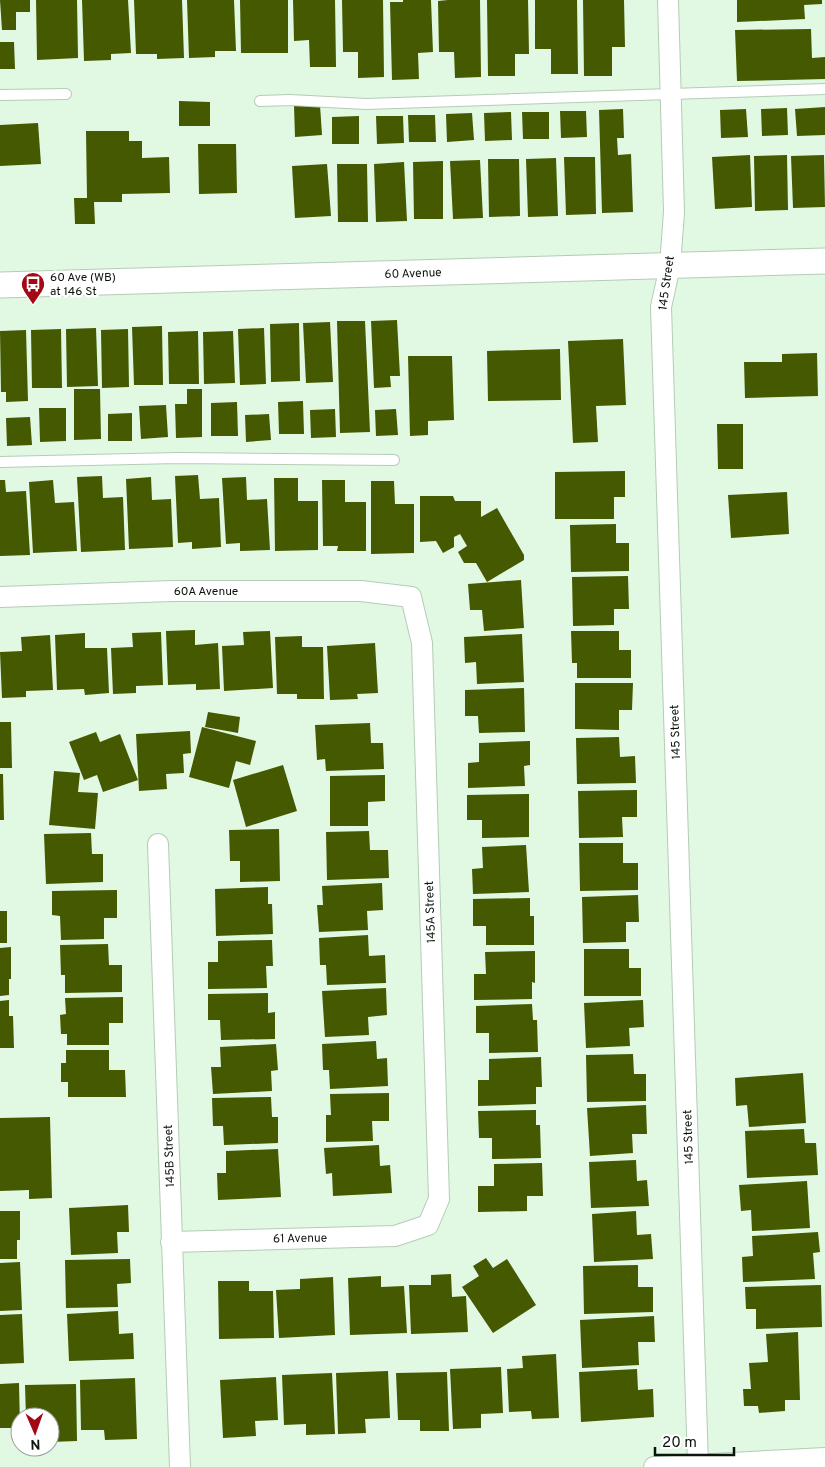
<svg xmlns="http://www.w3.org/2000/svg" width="825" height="1467" viewBox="0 0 825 1467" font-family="Overpass,sans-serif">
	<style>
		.building { fill: #445900 }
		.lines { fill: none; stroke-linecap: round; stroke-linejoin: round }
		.service-casing { stroke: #b4ccb6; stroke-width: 12 }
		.minor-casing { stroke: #b4ccb6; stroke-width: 22 }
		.tertiary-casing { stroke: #b4ccb6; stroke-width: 27 }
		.service { stroke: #fff; stroke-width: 10 }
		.minor { stroke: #fff; stroke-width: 20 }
		.tertiary { stroke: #fff; stroke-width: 25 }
		.labels { text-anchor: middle; stroke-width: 5; stroke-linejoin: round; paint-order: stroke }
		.street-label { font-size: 12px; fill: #0b130c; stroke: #fff }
		.poi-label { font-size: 12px; fill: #0b130c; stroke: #fff; text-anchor: start }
	</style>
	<rect width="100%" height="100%" fill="#e1f9e3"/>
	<g class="building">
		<path d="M0,0H30V12H16V30H2Z"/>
		<path d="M36,0H77L78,58L37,60Z"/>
		<path d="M82,0H128L131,53L111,54V60L84,61Z"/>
		<path d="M134,0H182L184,58L157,59V54H136Z"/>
		<path d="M187,0H234L236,51H215V57L189,58Z"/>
		<path d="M240,0H288V53H241Z"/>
		<path d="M293,0H335L336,67H310L309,40L294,41Z"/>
		<path d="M342,0H383L384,77L358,78V52H343Z"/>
		<path d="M403,0H431L433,52L418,53L419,79L392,80L390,2H403Z"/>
		<path d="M448,0H480L481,77L455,78L454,52H439L438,1Z"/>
		<path d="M487,0H528L529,54H515V76H488Z"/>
		<path d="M535,0H577L578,74H551V49H535Z"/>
		<path d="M583,0H624L625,47H612V76H584Z"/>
		<path d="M737,0H822V4L804,5L805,19L737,22Z"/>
		<path d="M811,29L812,58L825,57V79L737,81L735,30Z"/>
		<path d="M0,42H14L15,69H0Z"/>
		<path d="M179,101L210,102V126H179Z"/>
		<path d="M320,105L322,135L295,137L294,106Z"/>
		<path d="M825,107V135L797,136L795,109Z"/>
		<path d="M787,108L788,135L762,136L761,109Z"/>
		<path d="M623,109L624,138H617L618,155L631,154L633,212L602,213L599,110Z"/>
		<path d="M746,109L748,137L721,138L720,110Z"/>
		<path d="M560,111H586L587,137L561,138Z"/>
		<path d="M511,112L512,140L485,141L484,113Z"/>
		<path d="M522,112H549V139H523Z"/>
		<path d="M472,113L474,140L447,142L446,114Z"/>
		<path d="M408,115H435L436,142H409Z"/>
		<path d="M359,116V144H332V117Z"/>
		<path d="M376,116H403L404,143L377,144Z"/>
		<path d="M38,123L41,164L0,166V125Z"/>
		<path d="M86,131H129V141H142V158L169,157L170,193L122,194V202H94L95,224H75L74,198H87Z"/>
		<path d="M198,144H236L237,193L199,194Z"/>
		<path d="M750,155L752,207L715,209L712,157Z"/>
		<path d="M787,155L788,210L755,211L754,156Z"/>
		<path d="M824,155L825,207L793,208L791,156Z"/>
		<path d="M564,157H595L596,214L566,215Z"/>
		<path d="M556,158L558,216L528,217L526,159Z"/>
		<path d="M488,159H519L520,216L489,217Z"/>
		<path d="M480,160L483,218L453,219L450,161Z"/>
		<path d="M443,161V219H414L413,162Z"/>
		<path d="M404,162L407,221L376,222L374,164Z"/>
		<path d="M327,164L331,216L295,218L292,166Z"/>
		<path d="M337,164H367L368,222H338Z"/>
		<path d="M397,320L400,376H390L391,387L374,388L371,321Z"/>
		<path d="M337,321H365L370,432L340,433Z"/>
		<path d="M330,322L333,382L306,383L303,323Z"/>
		<path d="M299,323L300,381L271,382L270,324Z"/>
		<path d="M162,326L163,385H134L132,327Z"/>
		<path d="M96,328L98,386L67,387L66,329Z"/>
		<path d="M264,328L266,384L240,385L238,329Z"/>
		<path d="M61,329L62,388H32L31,330Z"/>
		<path d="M128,329L129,387L102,388L101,330Z"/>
		<path d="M26,330L28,401L6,402V392H1L0,331Z"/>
		<path d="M198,331L199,384H169L168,332Z"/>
		<path d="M233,331L235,383L204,384L203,332Z"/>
		<path d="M623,339L626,405L596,406L598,442L573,443L568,341Z"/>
		<path d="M560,349L561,400L488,401L487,351Z"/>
		<path d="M817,353L818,396L745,398L744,362H782V354Z"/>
		<path d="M408,356H452L454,420L428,421V435L410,436Z"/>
		<path d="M74,389H100L101,439L74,440Z"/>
		<path d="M187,389H202V437L176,438L175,404H187Z"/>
		<path d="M303,401L304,434H279L278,402Z"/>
		<path d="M237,402L238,436H211V403Z"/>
		<path d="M166,405L168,437L141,439L139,406Z"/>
		<path d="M39,408H66V441L40,442Z"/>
		<path d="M335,409L336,437L311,438L310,410Z"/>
		<path d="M396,409L398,435L376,436L375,410Z"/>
		<path d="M132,413V441H108V414Z"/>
		<path d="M269,414L271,440L246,442L245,415Z"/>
		<path d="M30,417L32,445L7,446L6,418Z"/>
		<path d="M717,424H743V469H718Z"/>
		<path d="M625,471V497H614V519H555V472Z"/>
		<path d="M198,475L200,499L219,498L221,547L192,549V542L178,543L175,476Z"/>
		<path d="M102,476L103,498L123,497L125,550L81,552L77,477Z"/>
		<path d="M151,477L152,500L171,499L173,547L129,549L126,479Z"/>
		<path d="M246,477L247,500L267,499L270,550L240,551V543L226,544L222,478Z"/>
		<path d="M274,478H298V501H318V550L275,551Z"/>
		<path d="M0,480H5L6,492L26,491L30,555L0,556Z"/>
		<path d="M53,480L55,503L74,502L77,551L33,553L29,482Z"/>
		<path d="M322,480H345V502H366V551H337L338,546H323Z"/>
		<path d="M371,481H394L395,504H414V553L371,554Z"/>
		<path d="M787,492L789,534L731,538L728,495Z"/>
		<path d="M420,496H453L455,501H481V517L497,508L524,555V560L487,582L476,563H464L458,552L467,546L460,534L454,537V547L443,553L436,541L420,542Z"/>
		<path d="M616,524V543H629V571L571,572L570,525Z"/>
		<path d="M628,576L629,609H614V625L573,626L572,577Z"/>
		<path d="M521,580L524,628L484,631L482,610H470L468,584Z"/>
		<path d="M195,630V645L218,643L220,689L196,690V684L168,685L166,631Z"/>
		<path d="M270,631L273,688L224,691L222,646L244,645L243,632Z"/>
		<path d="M571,631H619V650H631V678H577V663H572Z"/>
		<path d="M161,632L163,685L136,686V693L113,694L111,648L133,647L132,633Z"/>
		<path d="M85,633V648H107L109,693L85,695L84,689L57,690L55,635Z"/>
		<path d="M522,634L524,682L477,684L476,662L465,663L464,637Z"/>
		<path d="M50,635L53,690L26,691V697L2,698L0,652L22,651L21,637Z"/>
		<path d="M302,636V647H323L324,699H297V694H277L275,637Z"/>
		<path d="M375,643L378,693L357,694L358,699L330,700L327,646Z"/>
		<path d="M575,683H633L632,710H619V730L575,729Z"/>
		<path d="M524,688L525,732L479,733L478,716H465V690Z"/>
		<path d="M208,712L240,717L238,733L205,727Z"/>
		<path d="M0,722H11L12,768H0Z"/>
		<path d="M370,723L371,743H383L384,769L326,771L325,759L317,760L315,725Z"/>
		<path d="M202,727L256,741L250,765L236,761L229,788L189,777Z"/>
		<path d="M190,731L191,753L183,754L184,773L166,774L167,789L139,791L136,734Z"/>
		<path d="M96,732L100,742L120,734L138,780L103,792L97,775L84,780L69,742Z"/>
		<path d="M619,737L620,757L635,756L636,783L577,784L576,738Z"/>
		<path d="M530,741V765L524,766L525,786L468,788V763L479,762V743Z"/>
		<path d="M283,765L297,811L246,827L233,780Z"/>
		<path d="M54,771L80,773L78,792L98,793L95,829L49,825Z"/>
		<path d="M0,774H3L4,820H0Z"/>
		<path d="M385,775V801L368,802V826H330V776Z"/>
		<path d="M637,790V817H622L623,837L579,838L578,791Z"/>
		<path d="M529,794V837L482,838V820H467V795Z"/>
		<path d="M279,829L280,881L240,882V861H230L229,830Z"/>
		<path d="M369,831L370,850H388L389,878L327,880L326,832Z"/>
		<path d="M91,833L92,854H103V882L46,884L44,834Z"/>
		<path d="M579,843H623V863H638V890L580,891Z"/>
		<path d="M526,845L529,892L473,894L472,869L483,868L482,847Z"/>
		<path d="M382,883L383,910L367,911L368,930L319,932L317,905H323L322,886Z"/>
		<path d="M268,887V904H272L273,934L216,936L215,889Z"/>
		<path d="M117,890V918H104V939L61,940L60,916L52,915V891Z"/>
		<path d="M638,895L639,922H626V942L583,943L582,897Z"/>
		<path d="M530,898V916H534V945H486V926H473V899Z"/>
		<rect x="0" y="911" width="7" height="32"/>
		<path d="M368,935L369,956L385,955L386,983L327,985L326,965H320L319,938Z"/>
		<path d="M272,940L273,966H266L267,988L208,989V962H218V941Z"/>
		<path d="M108,944L109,965H122V992L65,993V975H61L60,945Z"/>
		<path d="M11,947V979H9V995L0,996V948Z"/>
		<path d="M584,949H629V968H641V996H584Z"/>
		<path d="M535,951V983L532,982V999L474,1000V974H486L485,952Z"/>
		<path d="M386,988L387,1015L368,1017L369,1035L325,1037L322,991Z"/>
		<path d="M268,993V1013L275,1012V1039L221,1040L220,1020H208V994Z"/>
		<path d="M123,997V1023H109V1045H67V1034H61L60,1015L66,1014L65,998Z"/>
		<path d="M9,1000V1016H13L14,1048H0V1001Z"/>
		<path d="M643,1000L644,1027L629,1028L630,1046L586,1048L584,1003Z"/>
		<path d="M532,1004L533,1020H537L538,1052L489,1053V1033H476V1006Z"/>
		<path d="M376,1041L377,1059L387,1058L388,1086L330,1089L329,1070H323L322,1044Z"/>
		<path d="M276,1044L278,1070L271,1071L272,1091L213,1094L211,1067H221L220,1047Z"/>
		<path d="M66,1050H109V1070H125L126,1097H68V1082H61V1063H66Z"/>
		<path d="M633,1054L634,1074H646V1101L587,1102L586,1055Z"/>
		<path d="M541,1057L542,1087H536V1104L478,1106V1080H489V1059Z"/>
		<path d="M803,1073L806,1123L749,1127L747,1105L736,1106L735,1078Z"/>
		<path d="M389,1093V1121H372L373,1141L326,1142V1115H331L330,1094Z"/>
		<path d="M271,1097L272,1117H278V1143L224,1145L223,1126H213L212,1098Z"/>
		<path d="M646,1105L647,1134H632L633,1153L590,1156L587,1108Z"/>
		<path d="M536,1110V1125H540L541,1158L492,1159V1138H479L478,1111Z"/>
		<path d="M50,1117L52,1198L29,1199V1190L0,1191V1118Z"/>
		<path d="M804,1129L805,1143H816L818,1175L747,1178L745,1131Z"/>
		<path d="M379,1145L380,1166L390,1165L392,1193L333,1196L332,1173L326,1174L324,1148Z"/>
		<path d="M278,1149L281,1197L218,1200L217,1173H226V1151Z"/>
		<path d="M636,1160L637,1181L647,1180L649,1206L591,1208L589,1162Z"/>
		<path d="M542,1163L543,1196H527V1211L478,1212V1186H494V1164Z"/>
		<path d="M807,1181L810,1228L752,1231L751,1210L741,1211L739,1185Z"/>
		<path d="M128,1205L129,1232H117L118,1253L71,1255L69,1208Z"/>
		<path d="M0,1211H20V1240H17V1259H0Z"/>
		<path d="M636,1211L637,1235L651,1234L653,1259L594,1262L592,1214Z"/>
		<path d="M818,1232L820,1252L813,1253L815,1279L743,1282L742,1257L753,1256L752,1236Z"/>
		<path d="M486,1258L493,1268L507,1259L536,1305L493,1333L462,1287L479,1276L473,1266Z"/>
		<path d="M130,1259L131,1283L117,1284L118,1307L66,1308L65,1260Z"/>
		<path d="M20,1262L22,1310L0,1311V1263Z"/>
		<path d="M638,1265V1287H653V1312L584,1314L583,1266Z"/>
		<path d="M451,1274L452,1297L466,1296L468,1332L411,1334L409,1285H431V1275Z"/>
		<path d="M381,1276V1287L404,1286L407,1333L350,1335L348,1278Z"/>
		<path d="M333,1277L335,1335L279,1338L276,1290L300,1289V1279Z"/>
		<path d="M218,1281H249V1291H273L274,1338L219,1339Z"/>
		<path d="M821,1285L822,1327L756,1329V1309H746L745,1287Z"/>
		<path d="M118,1311L119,1334L133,1333L134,1359L69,1361L67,1314Z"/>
		<path d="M22,1314L24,1363L0,1364V1315Z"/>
		<path d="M654,1316L655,1342H638L639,1365L582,1368L580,1320Z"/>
		<path d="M798,1332L800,1400H785V1411L759,1413L758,1406H744L743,1389H751L749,1363L768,1362L766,1334Z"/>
		<path d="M556,1354L559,1418L532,1419L531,1411L509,1412L507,1369L523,1368L522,1356Z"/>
		<path d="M501,1367L503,1413L481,1414V1428L453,1429L450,1369Z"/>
		<path d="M637,1369L638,1390L653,1389L654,1417L581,1422L579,1372Z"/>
		<path d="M388,1371L390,1418L365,1419L366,1433L338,1434L336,1373Z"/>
		<path d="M447,1372L449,1431H420V1420H398L396,1373Z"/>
		<path d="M332,1373L335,1434L306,1435V1424L284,1425L282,1375Z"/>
		<path d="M276,1377L278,1420L255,1421L256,1436L223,1438L220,1380Z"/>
		<path d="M135,1378L137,1439L105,1440L104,1430H81L80,1380Z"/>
		<path d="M19,1383L20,1428H0V1384Z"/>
		<path d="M76,1384L77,1441L50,1442V1417H26L25,1385Z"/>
	</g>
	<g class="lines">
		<g class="service-casing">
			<g id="service">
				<path d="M0,95L66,94"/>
				<path d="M260,101L290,100L366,104L825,89"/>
				<path d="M0,462L178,458L394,460"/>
			</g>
		</g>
		<g class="minor-casing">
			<g id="minor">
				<path d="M668,0L674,212L670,266L661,307L698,1465"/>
				<path d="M0,597L172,591H361L411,597L422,643L439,1199L428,1225L395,1236L171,1242"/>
				<path d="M158,844L180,1467"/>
				<path d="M654,1467L825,1458"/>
			</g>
		</g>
		<g class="tertiary-casing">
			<path id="tertiary" d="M0,285L825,261"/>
		</g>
		<use href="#service" class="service"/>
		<use href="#minor" class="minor"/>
		<use href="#tertiary" class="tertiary"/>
	</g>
	<defs>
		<g id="bus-pin" transform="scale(1.25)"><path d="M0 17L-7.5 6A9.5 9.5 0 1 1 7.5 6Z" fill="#a30815" stroke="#fff"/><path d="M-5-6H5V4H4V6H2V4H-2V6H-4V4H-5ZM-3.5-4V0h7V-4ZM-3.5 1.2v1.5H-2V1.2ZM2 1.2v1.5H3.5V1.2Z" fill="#fff"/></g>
	</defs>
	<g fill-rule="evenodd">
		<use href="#bus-pin" x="33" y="284"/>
	</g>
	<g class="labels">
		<g class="street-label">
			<text transform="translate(413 273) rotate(-2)" y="4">60 Avenue</text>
			<text transform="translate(666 283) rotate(-82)" y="4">145 Street</text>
			<text x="206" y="595">60A Avenue</text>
			<text transform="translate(675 732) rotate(-92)" y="4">145 Street</text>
			<text transform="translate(430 912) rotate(-92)" y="4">145A Street</text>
			<text transform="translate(688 1137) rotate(-92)" y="4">145 Street</text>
			<text transform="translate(169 1156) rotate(-92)" y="4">145B Street</text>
			<text transform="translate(300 1238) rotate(-1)" y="4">61 Avenue</text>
		</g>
		<g class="poi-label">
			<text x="50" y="281">60 Ave (WB)<tspan x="50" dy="14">at 146 St</tspan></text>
		</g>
	</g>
	<g transform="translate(35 1432) rotate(178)"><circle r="24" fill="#ffffff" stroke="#9da19e"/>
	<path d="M0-4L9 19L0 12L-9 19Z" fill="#a30815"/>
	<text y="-8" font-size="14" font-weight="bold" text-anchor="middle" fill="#0b130c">N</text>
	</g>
	<path d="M655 1447v8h79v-8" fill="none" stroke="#0b130c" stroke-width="2.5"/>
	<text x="662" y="1447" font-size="15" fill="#0b130c" stroke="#ffffff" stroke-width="4" paint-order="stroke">20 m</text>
</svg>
